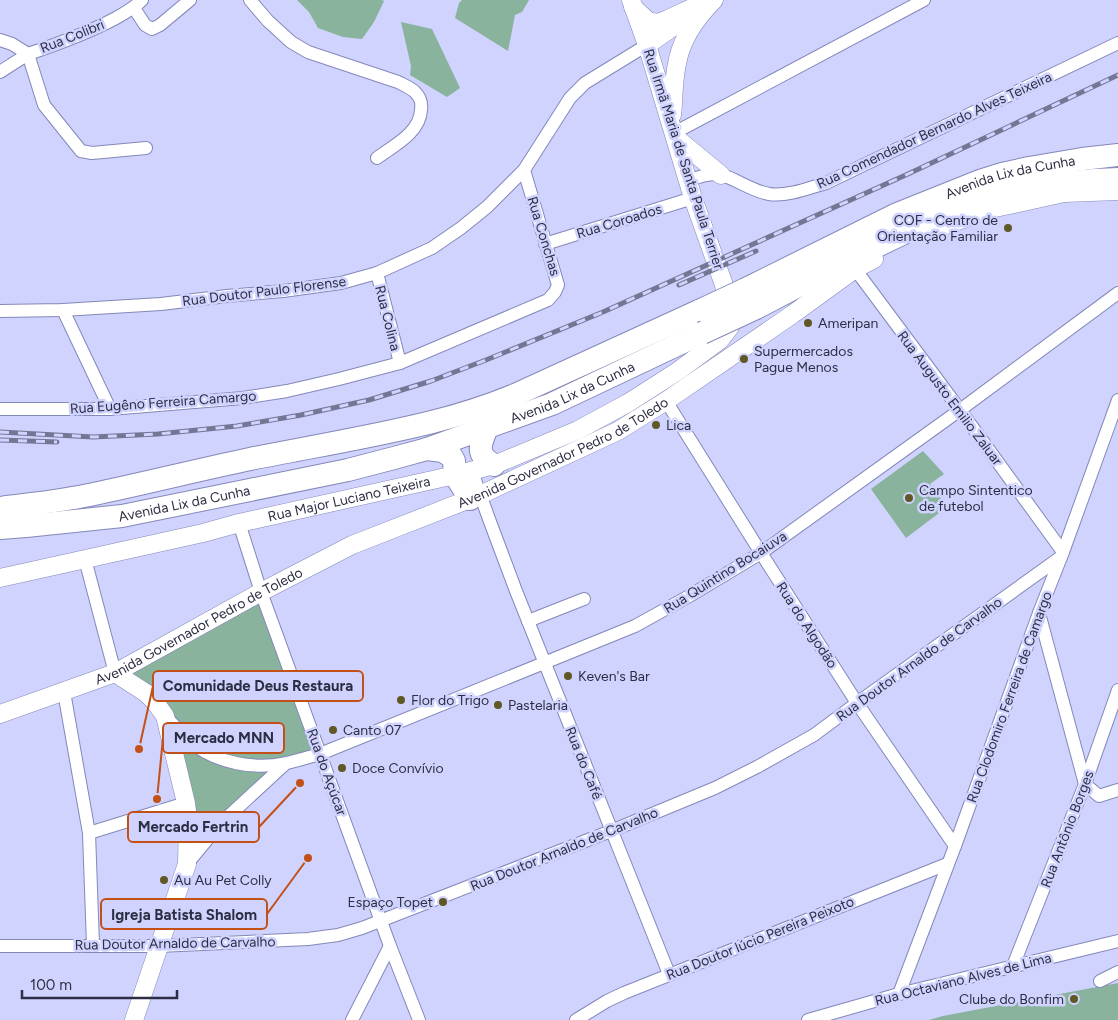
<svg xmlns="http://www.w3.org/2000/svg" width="1118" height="1020" viewBox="0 0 1118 1020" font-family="Figtree,sans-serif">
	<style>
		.green { fill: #89b39c }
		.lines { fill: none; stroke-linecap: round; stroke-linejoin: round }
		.street-casing { stroke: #8488b9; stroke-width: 14 }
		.secondary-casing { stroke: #8488b9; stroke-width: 19 }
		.highway-casing { stroke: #8488b9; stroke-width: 24 }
		.street { stroke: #fff; stroke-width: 12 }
		.secondary { stroke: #fff; stroke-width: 18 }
		.highway { stroke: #fff; stroke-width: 22 }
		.rail-casing { stroke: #747694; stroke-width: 5 }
		.rail { stroke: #cfd3fe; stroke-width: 3; stroke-dasharray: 9; stroke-linecap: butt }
		.highway-bridge-casing { stroke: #8488b9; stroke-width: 24; stroke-linecap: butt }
		.highway-bridge { stroke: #fff; stroke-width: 22 }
		.poi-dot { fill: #5f5724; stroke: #cfd3fe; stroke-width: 2 }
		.labels { text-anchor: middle; stroke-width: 5; stroke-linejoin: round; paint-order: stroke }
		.street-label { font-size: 14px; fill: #2d2e43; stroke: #cfd3fe }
		.poi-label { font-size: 14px; fill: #2d2e43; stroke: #cfd3fe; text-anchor: start }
		.leader { fill: none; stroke: #c35017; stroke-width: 2 }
		.callout-dot { fill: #c35017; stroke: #cfd3fe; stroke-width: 2 }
		.callout { fill: #cfd3fe; stroke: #c35017; stroke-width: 2 }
		.callout-label { font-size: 15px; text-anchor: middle; font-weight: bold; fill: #2d2e43 }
	</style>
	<rect width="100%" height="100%" fill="#cfd3fe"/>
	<g class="green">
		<path d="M297,0H382L384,1L374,22L362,39L343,37L318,28L309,12Z"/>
		<path d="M462,0H529L522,12L515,15L508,51L455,18L459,3Z"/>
		<path d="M401,22L432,29L460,88L447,97L410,75L411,66Z"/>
		<path d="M923,451L944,474L930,484L947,507L906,538L871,489Z"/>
		<path d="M259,601L314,748L298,757L280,762L233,761L205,747L120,674Z"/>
		<path d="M175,734L231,765L267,773L212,828L193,825Z"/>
		<path d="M1118,983V1020H929L943,1016Z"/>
	</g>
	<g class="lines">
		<g class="street-casing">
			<g id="street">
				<path d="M250,0L268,21L291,42L308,52L398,82C404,85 411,88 415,92C421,98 422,103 421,110C420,133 393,146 377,158"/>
				<path d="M134,8L145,25L152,29L160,25L190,0"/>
				<path d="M0,40L12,44L28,54C58,44 88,33 116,18C125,13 134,8 142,0"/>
				<path d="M0,72L28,54L44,105L81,151L92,153L146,148"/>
				<path d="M674,133L924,0"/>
				<path d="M688,181C698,177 712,172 722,175C738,180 752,191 769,194C786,197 809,188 826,183L1118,43"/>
				<path d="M545,244L693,198"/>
				<path d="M855,269L960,410L1063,552"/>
				<path d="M377,273L400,363"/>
				<path d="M63,310L110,409"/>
				<path d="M0,311L63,310L161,304L227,296L283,291L341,283L377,273L432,248L461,228L487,207L524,170L570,98L585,83L647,45"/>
				<path d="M666,401L761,553L857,703L955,846"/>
				<path d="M0,409H110L243,398L287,391L339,379L400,363L548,300L555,292L558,285L524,170"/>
				<path d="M473,471L476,483L489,519L516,591L669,974"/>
				<path d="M239,523L261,592L390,946L419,1020"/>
				<path d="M85,559L115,673"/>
				<path d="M1039,613L1085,784L1099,796L1118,790"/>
				<path d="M528,621L584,599"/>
				<path d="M64,692L89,833L93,945"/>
				<path d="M165,716C174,725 183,736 193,744C218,763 254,770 286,763C297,761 309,757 320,754L635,626L691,595L761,553L960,410L1118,293"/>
				<path d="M89,833L186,803"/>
				<path d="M187,864L220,824L285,764"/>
				<path d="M0,946H159L308,939L338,935L362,928L611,831L715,788L757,767L814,735L857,703L1061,557"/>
				<path d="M1013,966L1085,784L1118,690"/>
				<path d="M1100,981L1118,972"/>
				<path d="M899,994L955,846L1039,613L1063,552L1118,400"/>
				<path d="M352,1020L390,946"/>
				<path d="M576,1020L607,1001L624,993L947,864"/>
				<path d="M808,1020L899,994L1118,941"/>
			</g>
		</g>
		<g class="secondary-casing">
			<g id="secondary">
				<path d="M633,7L648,21L658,23L668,19L709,0"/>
				<path d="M647,45L683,20"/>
				<path d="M672,115C674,98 673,81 677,64C681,39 696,18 714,0"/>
				<path d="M675,137L721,175"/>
				<path d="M940,227L995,208L1064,193L1118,191"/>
				<path id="s1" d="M0,578L203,533L239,523L455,475L494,465L578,430L628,403L678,371L720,340L730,327L731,320L724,285L693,198L647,45L631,0"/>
				<path d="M115,673L146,693L155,702L165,716L186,803L188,819L187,864L134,1020"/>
				<path id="s2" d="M0,714L115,673L261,592L352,545L480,495L618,431L666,401L793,314L855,269L874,259"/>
			</g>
		</g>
		<g class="highway-casing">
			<g id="highway">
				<path id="s3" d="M748,288L895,215L980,181L1002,174L1029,168L1082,159L1118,155"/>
				<path d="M756,308C804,283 853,257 902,234C928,221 955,208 983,200C1026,186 1073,180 1118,179"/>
				<path d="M487,428C480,444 475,455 494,465"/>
				<path d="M427,449L443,451L452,457L454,461L455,475L470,499"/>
				<path d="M0,508C31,504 63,501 94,494C146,483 198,470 250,459C310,447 372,437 432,422C460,415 488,406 515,395L701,310"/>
				<path id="s4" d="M0,528L26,526L122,516L348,470L394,458L427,449L552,404L702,333"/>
			</g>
		</g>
		<use href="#street" class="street"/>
		<use href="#secondary" class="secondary"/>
		<use href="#highway" class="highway"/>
		<g class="rail-casing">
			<g id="rail">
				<path d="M679,285L756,251"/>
				<path d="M0,432L93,437L158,434L237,426L301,415L369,400L431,381L486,360L603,312L908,174L1118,75"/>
				<path d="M0,440L57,442"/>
			</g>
		</g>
		<use href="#rail" class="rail"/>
		<g class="highway-bridge-casing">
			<g id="highway-bridge">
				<path d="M701,310L748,288"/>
				<path d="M702,333L756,308"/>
			</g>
		</g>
		<use href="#highway-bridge" class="highway-bridge"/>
	</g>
	<g class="poi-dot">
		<circle cx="1008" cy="228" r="5"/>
		<circle cx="808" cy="323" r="5"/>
		<circle cx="744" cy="359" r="5"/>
		<circle cx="656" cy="425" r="5"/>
		<circle cx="909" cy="498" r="5"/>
		<circle cx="568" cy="676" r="5"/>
		<circle cx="401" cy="700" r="5"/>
		<circle cx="498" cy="705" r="5"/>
		<circle cx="333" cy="730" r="5"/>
		<circle cx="342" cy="768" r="5"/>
		<circle cx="164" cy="880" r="5"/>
		<circle cx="443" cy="902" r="5"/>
		<circle cx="1074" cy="999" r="5"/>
	</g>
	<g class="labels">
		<g class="street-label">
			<text transform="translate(72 36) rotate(-22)" y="5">Rua Colibri</text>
			<text transform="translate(934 130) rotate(-25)" y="5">Rua Comendador Bernardo Alves Teixeira</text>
			<text transform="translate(684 159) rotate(72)" y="5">Rua Irmã Maria de Santa Paula Terrier</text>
			<text dy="5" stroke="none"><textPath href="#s3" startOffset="286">Avenida Lix da Cunha</textPath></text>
			<text transform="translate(619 221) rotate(-17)" y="5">Rua Coroados</text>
			<text transform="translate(544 236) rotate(73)" y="5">Rua Conchas</text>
			<text transform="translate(264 291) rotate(-7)" y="5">Rua Doutor Paulo Florense</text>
			<text transform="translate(388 318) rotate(76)" y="5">Rua Colina</text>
			<text dy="5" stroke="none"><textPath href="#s4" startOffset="591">Avenida Lix da Cunha</textPath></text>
			<text transform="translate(950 398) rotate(53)" y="5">Rua Augusto Emilio Zaluar</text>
			<text transform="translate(163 402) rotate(-4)" y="5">Rua Eugêno Ferreira Camargo</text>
			<text dy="5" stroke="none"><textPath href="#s2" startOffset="622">Avenida Governador Pedro de Toledo</textPath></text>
			<text dy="5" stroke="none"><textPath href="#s1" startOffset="358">Rua Major Luciano Teixeira</textPath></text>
			<text dy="5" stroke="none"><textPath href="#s4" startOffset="186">Avenida Lix da Cunha</textPath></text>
			<text transform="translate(725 572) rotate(-32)" y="5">Rua Quintino Bocaiuva</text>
			<text dy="5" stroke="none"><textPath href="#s2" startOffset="218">Avenida Governador Pedro de Toledo</textPath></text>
			<text transform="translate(807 625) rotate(57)" y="5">Rua do Algodão</text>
			<text transform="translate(919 659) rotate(-36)" y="5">Rua Doutor Arnaldo de Carvalho</text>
			<text transform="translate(1009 697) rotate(-70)" y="5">Rua Clodomiro Ferreira de Camargo</text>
			<text transform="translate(584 763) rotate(68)" y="5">Rua do Café</text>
			<text transform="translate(327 772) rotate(70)" y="5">Rua do Açúcar</text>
			<text transform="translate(1067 829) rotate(-69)" y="5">Rua Antônio Borges</text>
			<text transform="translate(564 849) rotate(-22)" y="5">Rua Doutor Arnaldo de Carvalho</text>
			<text transform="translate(760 938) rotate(-22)" y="5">Rua Doutor lúcio Pereira Peixoto</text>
			<text transform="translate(175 943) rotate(-1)" y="5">Rua Doutor Arnaldo de Carvalho</text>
			<text transform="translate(963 979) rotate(-14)" y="5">Rua Octaviano Alves de Lima</text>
		</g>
		<g class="poi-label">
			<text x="998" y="225" text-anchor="end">COF - Centro de<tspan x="998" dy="16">Orientação Familiar</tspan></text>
			<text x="818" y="328">Ameripan</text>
			<text x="754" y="356">Supermercados<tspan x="754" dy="16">Pague Menos</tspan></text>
			<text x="666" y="430">Lica</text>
			<text x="919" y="495">Campo Sintentico<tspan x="919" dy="16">de futebol</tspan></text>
			<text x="578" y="681">Keven's Bar</text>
			<text x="411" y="705">Flor do Trigo</text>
			<text x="508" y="710">Pastelaria</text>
			<text x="343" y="735">Canto 07</text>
			<text x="352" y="773">Doce Convívio</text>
			<text x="174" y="885">Au Au Pet Colly</text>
			<text x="433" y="907" text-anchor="end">Espaço Topet</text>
			<text x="1064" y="1004" text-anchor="end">Clube do Bonfim</text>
		</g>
	</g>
	<path class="leader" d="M139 749L153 686M157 799L163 738M300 783L259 827M308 858L267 914"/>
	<g class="callout-dot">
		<circle cx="139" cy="749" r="5"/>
		<circle cx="157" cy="799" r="5"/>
		<circle cx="300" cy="783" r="5"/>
		<circle cx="308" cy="858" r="5"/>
	</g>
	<g class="callout">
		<rect x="153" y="671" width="210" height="30" rx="5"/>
		<rect x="163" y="723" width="121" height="30" rx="5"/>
		<rect x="128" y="812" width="131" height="30" rx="5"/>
		<rect x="101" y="899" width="166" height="30" rx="5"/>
	</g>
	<g class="callout-label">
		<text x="258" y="691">Comunidade Deus Restaura</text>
		<text x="224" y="743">Mercado MNN</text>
		<text x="193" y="832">Mercado Fertrin</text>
		<text x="184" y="920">Igreja Batista Shalom</text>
	</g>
	<path d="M22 990v8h155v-8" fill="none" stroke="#2d2e43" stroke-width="2.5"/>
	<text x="30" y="990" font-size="15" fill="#2d2e43" stroke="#cfd3fe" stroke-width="4" paint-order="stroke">100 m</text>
</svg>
